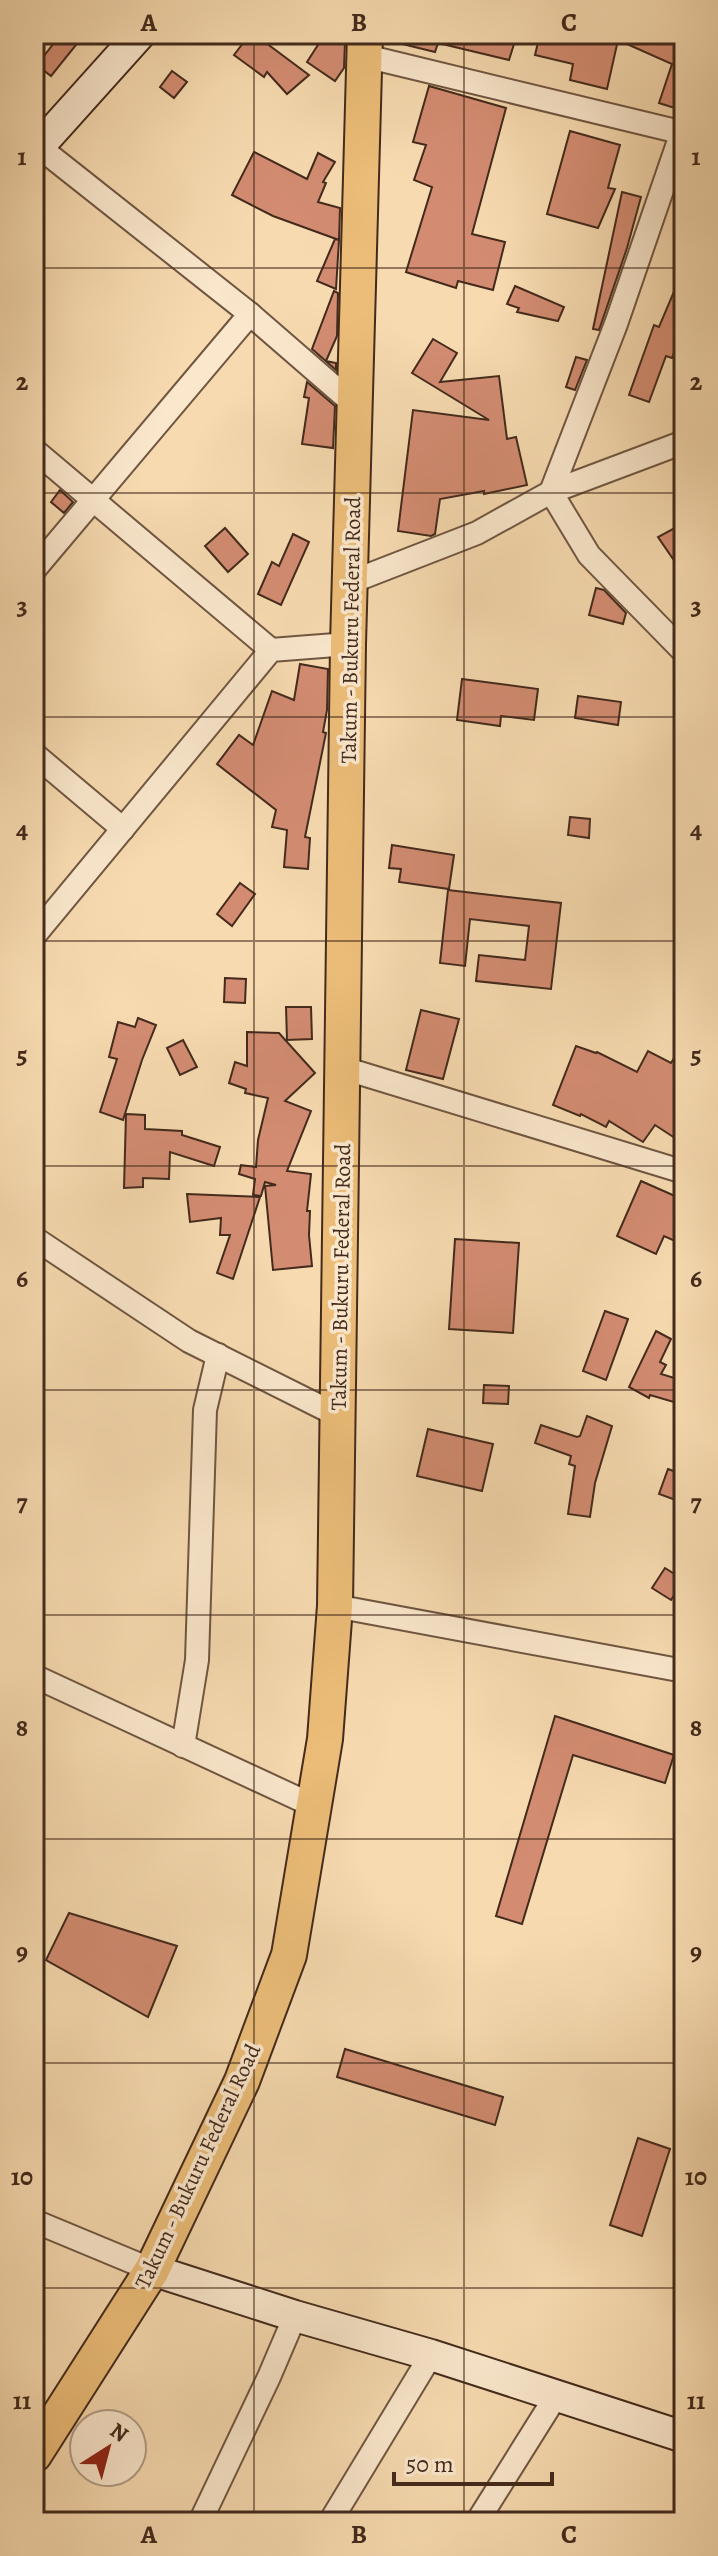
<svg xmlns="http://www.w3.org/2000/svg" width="718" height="2556" viewBox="0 0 718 2556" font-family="Alegreya,serif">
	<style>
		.building { fill: #d38c72; stroke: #432a1c; stroke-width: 2 }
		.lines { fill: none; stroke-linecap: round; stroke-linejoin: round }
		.street-casing { stroke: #705641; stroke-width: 26 }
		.secondary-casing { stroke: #432a1c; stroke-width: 34 }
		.primary-casing { stroke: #432a1c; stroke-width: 38 }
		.street { stroke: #fae7cc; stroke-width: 22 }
		.secondary { stroke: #fae7cc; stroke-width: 30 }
		.primary { stroke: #ecbd78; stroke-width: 34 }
		.grid { fill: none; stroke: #432a1c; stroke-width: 2; stroke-opacity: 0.55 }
		.labels { text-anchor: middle; stroke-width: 7; stroke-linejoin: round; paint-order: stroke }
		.street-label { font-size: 22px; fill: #432a1c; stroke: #fae7cc }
		.neatline { fill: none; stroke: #432a1c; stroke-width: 3 }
		.grid-label { font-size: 26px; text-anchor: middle; font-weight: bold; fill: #432a1c }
	</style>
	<rect width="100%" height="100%" fill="#f7dab0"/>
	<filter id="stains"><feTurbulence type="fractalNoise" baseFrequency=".0025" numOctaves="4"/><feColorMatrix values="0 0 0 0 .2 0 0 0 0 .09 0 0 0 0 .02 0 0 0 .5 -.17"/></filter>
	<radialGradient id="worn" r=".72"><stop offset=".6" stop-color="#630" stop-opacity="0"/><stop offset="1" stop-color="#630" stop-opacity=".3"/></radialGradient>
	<g class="building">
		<path d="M61,34L76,45L51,76L37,65Z"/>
		<path d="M250,34H254L309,75L287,94L267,72L264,77L234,55Z"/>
		<path d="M325,34H332L345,42L344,68L335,81L307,62Z"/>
		<path d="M387,34H472L514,44L509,60L438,43L435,52L386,40Z"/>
		<path d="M540,34H648L665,42L668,38L678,45L680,37H684V91L678,109L659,103L672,64L618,40L607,89L570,80L573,64L535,55Z"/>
		<path d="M172,71L187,82L174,98L160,87Z"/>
		<path d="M429,86L506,108L472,234L505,242L493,290L458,281L456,288L406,272L432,187L414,180L426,145L413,142Z"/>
		<path d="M570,131L620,145L608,188L615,189L598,228L547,214Z"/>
		<path d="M254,152L307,179L318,153L335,162L323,182L326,183L318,202L340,208L339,240L273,216L232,195Z"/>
		<path d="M622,192L641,197L627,248L599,330L593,329Z"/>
		<path d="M335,239L339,240L336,289L317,281Z"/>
		<path d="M684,268V324L672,358L666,356L649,402L629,395L654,325L659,327Z"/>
		<path d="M515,286L564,307L558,321L517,312L519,308L507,304Z"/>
		<path d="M334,291L338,293L337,336L326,361L336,363V370L312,349Z"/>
		<path d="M433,339L457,353L440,382L499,376L507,439L516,437L527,485L484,494V491L440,499L435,534L431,536L398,531L413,410L489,420L412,373Z"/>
		<path d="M576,357L587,360L575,390L566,387Z"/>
		<path d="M307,382L335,406L333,448L302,444L309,398L304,397Z"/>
		<path d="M60,490L73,502L64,513L51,502Z"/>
		<path d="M684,523V575L658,537Z"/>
		<path d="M225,528L248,554L228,572L205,546Z"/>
		<path d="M293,534L309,542L281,605L258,594L272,562L279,566Z"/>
		<path d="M596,588L604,590L626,613L623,624L589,615Z"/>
		<path d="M300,664L328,669L327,710L323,732L326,733L305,837L310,838L308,869L284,867L287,830L272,827L276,810L217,764L239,735L253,745L272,691L294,700Z"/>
		<path d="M462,679L538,689L534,720L501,716L500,726L457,720Z"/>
		<path d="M578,696L621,702L618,725L575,718Z"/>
		<path d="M570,817L590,819L589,838L568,835Z"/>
		<path d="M392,845L454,855L449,889L399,882L401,869L389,868Z"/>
		<path d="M240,883L255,894L232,926L217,914Z"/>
		<path d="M448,890L561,903L551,989L476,981L479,955L525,960L529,926L470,919L465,966L440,963Z"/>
		<path d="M225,978L246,979L245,1003L224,1002Z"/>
		<path d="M286,1007H311L312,1039L287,1040Z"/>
		<path d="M421,1010L459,1019L443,1079L406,1070Z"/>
		<path d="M138,1018L156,1025L142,1060L123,1120L100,1112L117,1059L109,1057L118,1022L135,1027Z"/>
		<path d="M247,1032L279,1033L315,1073L285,1101L311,1111L287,1171L311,1174L307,1211H310L309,1235L312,1266L273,1270L265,1186L276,1185L265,1182L261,1196L253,1195L255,1179L239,1174L241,1165L256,1167L258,1140L268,1098L245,1093L246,1089L229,1083L235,1062L247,1066Z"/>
		<path d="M183,1040L197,1067L180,1075L167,1048Z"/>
		<path d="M684,1042V1144L655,1125L643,1142L609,1121L606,1127L581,1114L580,1116L553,1105L576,1046L596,1053L597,1052L637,1072L648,1051L671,1063Z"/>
		<path d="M126,1114L145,1115V1129L182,1131V1135L220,1147L214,1166L170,1152L169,1179L143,1178V1187L124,1188Z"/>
		<path d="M641,1181L684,1200V1245L664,1236L656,1254L617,1236Z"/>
		<path d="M187,1194L260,1197L233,1279L217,1273L230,1235H220L221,1218L190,1222Z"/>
		<path d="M455,1239L519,1243L513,1333L449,1329Z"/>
		<path d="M605,1311L628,1319L606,1380L583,1371Z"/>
		<path d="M656,1331L671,1339L660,1362L666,1365L661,1374L684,1381V1405L650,1395L649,1398L629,1387Z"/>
		<path d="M484,1385L509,1386L508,1404L483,1403Z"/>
		<path d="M587,1416L612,1426L595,1483L590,1517L568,1514L575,1466L569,1464L571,1456L535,1443L541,1425L577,1437L580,1436Z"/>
		<path d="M428,1429L493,1444L482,1491L417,1476Z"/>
		<path d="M668,1469L684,1475V1503L659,1494Z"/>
		<path d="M665,1568L684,1580L671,1600L652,1588Z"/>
		<path d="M555,1716L674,1755L665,1783L573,1755L522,1924L496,1916Z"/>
		<path d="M69,1913L177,1946L148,2017L46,1960Z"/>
		<path d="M345,2049L503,2097L495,2125L337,2077Z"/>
		<path d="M638,2138L670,2149L642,2236L610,2225Z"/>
	</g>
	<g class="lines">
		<g class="street-casing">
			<g id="street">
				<path d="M365,56L684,133"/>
				<path d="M684,126L616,324L551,492L589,555L684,652"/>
				<path d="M34,143L250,314L356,406"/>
				<path d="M34,450L271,650"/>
				<path d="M34,570L250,314"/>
				<path d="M351,582L477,533L551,492L684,442"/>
				<path d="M34,754L123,829"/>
				<path d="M34,936L271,650L348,644"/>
				<path d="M343,1068L684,1172"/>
				<path d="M34,1238L189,1341L339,1416"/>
				<path d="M335,1606L684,1671"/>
				<path d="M34,1676L314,1806"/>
				<path d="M183,1746L197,1660L205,1410L218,1355"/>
				<path d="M34,2221L152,2270"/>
				<path d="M200,2522L269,2377L295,2316"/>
				<path d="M330,2522L431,2355"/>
				<path d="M477,2522L556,2396"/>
			</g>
		</g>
		<g class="secondary-casing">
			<g id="secondary">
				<path d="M34,152L140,34"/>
				<path d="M152,2270L295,2316L431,2355L684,2437"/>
			</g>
		</g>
		<g class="primary-casing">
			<path id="primary" d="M34,2455L152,2270L242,2081L289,1955L325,1739L335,1606L348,644L365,34"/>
		</g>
		<use href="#street" class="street"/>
		<use href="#secondary" class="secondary"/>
		<use href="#primary" class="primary"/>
	</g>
	<path class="grid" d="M254,34V2522M464,34V2522M34,268H684M34,493H684M34,717H684M34,941H684M34,1166H684M34,1390H684M34,1615H684M34,1839H684M34,2063H684M34,2288H684"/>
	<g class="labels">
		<g class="street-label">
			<text transform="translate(350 630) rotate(-89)" y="8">Takum - Bukuru Federal Road</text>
			<text transform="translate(340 1277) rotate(-89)" y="8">Takum - Bukuru Federal Road</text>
			<text transform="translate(197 2166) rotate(-65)" y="8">Takum - Bukuru Federal Road</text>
		</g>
	</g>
	<rect width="718" height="2556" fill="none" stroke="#f7dab0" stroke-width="88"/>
	<g transform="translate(108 2448) rotate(36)"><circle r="38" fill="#fae7cc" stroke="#b19b86" stroke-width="2"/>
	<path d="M0-6L14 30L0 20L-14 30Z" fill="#8f2418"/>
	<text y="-12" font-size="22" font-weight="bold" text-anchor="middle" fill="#432a1c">N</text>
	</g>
	<path d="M394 2472v12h158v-12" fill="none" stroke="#432a1c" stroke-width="4"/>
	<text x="406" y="2472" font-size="24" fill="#432a1c" stroke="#fae7cc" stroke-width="6" paint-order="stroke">50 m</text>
	<rect x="44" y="44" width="630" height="2468" class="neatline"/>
	<g class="grid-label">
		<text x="149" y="31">A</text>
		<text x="359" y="31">B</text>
		<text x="569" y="31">C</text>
		<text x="22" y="165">1</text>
		<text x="696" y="165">1</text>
		<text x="22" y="390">2</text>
		<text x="696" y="390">2</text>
		<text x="22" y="614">3</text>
		<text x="696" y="614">3</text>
		<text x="22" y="838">4</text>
		<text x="696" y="838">4</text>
		<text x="22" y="1063">5</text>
		<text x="696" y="1063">5</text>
		<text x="22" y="1287">6</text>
		<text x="696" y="1287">6</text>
		<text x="22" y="1511">7</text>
		<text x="696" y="1511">7</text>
		<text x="22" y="1736">8</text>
		<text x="696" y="1736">8</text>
		<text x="22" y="1960">9</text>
		<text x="696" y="1960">9</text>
		<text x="22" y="2185">10</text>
		<text x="696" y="2185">10</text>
		<text x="22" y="2409">11</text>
		<text x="696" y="2409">11</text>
		<text x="149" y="2543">A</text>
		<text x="359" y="2543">B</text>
		<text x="569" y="2543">C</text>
	</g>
	<rect width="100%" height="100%" filter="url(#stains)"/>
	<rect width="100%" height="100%" fill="url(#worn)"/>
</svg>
